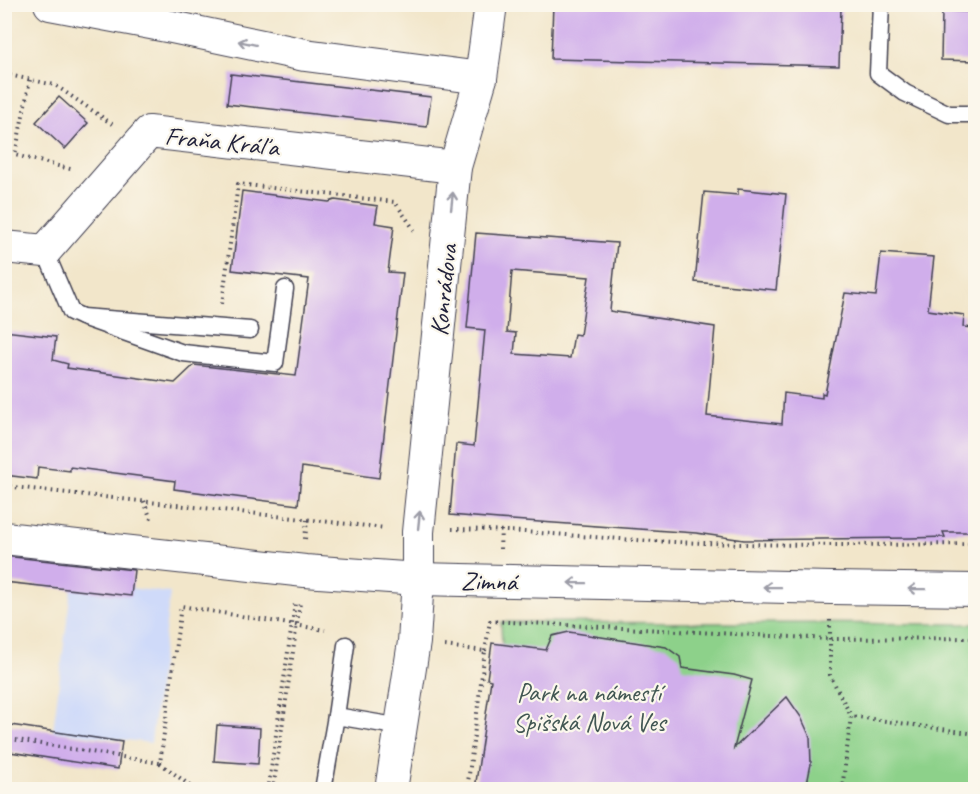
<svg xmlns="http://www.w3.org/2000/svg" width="980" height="794" viewBox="0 0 980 794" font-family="Caveat,sans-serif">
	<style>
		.built { fill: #cfdaf9 }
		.green { fill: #8dd18a; stroke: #587a62; stroke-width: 1.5 }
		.building { fill: #d0aeeb; fill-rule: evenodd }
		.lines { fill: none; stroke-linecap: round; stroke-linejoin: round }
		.service-casing { stroke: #413f50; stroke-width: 19 }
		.minor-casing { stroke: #413f50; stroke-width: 34 }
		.path { stroke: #413f50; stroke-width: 4; stroke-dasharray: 1.5 4.5; stroke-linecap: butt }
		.service { stroke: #fff; stroke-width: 16 }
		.minor { stroke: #fff; stroke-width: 32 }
		.oneway { stroke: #9c9ca7 }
		.labels { text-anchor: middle; stroke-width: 4.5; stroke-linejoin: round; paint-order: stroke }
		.street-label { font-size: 26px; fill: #22223b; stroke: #fbf7ec }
		.park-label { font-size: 26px; fill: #425753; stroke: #fbf7ec }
	</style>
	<rect width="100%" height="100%" fill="#fbf7ec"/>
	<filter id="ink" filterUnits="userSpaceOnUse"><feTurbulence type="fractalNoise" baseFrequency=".0167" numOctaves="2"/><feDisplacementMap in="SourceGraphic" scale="12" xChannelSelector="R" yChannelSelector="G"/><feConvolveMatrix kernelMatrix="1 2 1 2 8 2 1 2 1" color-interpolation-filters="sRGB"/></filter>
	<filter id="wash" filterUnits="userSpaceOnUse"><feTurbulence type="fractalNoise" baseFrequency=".008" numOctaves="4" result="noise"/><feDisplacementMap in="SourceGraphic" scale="24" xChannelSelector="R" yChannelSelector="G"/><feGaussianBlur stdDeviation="1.35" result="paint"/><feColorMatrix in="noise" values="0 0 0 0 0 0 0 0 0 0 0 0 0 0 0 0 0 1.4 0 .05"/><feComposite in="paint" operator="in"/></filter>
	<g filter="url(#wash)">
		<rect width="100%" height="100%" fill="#f2e6ca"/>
		<path class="built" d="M72,581L170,593L151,743L53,731Z"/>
		<path class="green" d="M501,622L975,624V789H508Z"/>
		<g id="blocks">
			<g class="building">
				<path d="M553,4H690L841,8L839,66L551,59Z"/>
				<path d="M942,11L975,12V61L941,60Z"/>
				<path d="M231,74L431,97L427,127L227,104Z"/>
				<path d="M59,97L88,123L65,149L36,122Z"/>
				<path d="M738,189L786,194L776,290L695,282L704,192L738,195Z"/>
				<path d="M242,191L329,202L335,200L378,206L375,223L394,226L388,272L403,273L379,478L302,467L298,505L174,489L175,481L70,467V471L38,467L37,479L4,475V331L56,337L53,360L68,364L67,368L175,383L194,365L296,376L309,279L232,270Z"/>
				<path d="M476,233L617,243L610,311L715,327L707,416L782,424L784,393L822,398V393L825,394L845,293L876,296L881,253L934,257L928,310L964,315L963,327L975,328V532H943L945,537L911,538L744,540L696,533L499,519L450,515L456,444L474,446L485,330L467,328ZM512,271L589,277L580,335L574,334L570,358L514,354L516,333L507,332Z"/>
				<path d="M4,556L134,570L131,596L4,582Z"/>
				<path d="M569,632L666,647L680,657L682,668L734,675L752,680L734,748L787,697L801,717L810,737L811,764L806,789H475L491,680L487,679L492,643L546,650L552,636Z"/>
				<path d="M4,724L122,742L118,769L4,751Z"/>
				<path d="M217,725L260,728L258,764L214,761Z"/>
			</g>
		</g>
	</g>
	<g filter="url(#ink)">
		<use href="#blocks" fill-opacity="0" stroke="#413f50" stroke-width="1.5"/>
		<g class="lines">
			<g class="service-casing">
				<g id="service">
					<path d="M881,4L878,73L905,93L949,114H976"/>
					<path d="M45,251L71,312L82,317L250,330"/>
					<path d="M82,317L183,353L275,363L285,289"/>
					<path d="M336,716L346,645"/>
					<path d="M323,790L336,716L401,727"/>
				</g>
			</g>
			<g class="minor-casing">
				<g id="minor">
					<path d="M50,4L172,27L305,55L481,78"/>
					<path d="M4,247L45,251L149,132L455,167"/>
					<path d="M4,538L305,571L418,579L831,588L976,590"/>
					<path d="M391,790L414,642L418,579V532L455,167L481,78L491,4"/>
				</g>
			</g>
			<g class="path">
				<path d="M4,74L55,85L112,124"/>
				<path d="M30,80L15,155L74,170"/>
				<path d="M222,304L238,184L395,202L415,231"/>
				<path d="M4,486L385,528"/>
				<path d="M144,501L152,522"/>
				<path d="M452,529C526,530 600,539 675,542C775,546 875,545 976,544"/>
				<path d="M305,539L307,520"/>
				<path d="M500,549L501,530"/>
				<path d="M830,620V675L851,716"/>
				<path d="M445,646L485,651L467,790"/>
				<path d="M485,651L490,621L830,639L976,638"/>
				<path d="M4,738L160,763L181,606L325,630"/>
				<path d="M160,763L196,790"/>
				<path d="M268,790L295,603"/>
				<path d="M273,790L300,603"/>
				<path d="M842,790L851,716L976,734"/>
			</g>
			<use href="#service" class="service"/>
			<use href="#minor" class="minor"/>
		</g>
		<defs><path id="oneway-shaft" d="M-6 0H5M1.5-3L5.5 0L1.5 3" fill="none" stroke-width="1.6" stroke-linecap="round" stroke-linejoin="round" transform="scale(1.5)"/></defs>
		<g class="oneway">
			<use href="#oneway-shaft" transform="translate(247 43) rotate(-168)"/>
			<use href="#oneway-shaft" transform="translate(452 201) rotate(-84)"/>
			<use href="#oneway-shaft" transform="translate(419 520) rotate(-84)"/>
			<use href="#oneway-shaft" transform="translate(577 583) rotate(-179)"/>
			<use href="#oneway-shaft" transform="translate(772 587) rotate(-179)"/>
			<use href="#oneway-shaft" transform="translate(917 589) rotate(-179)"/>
		</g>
	</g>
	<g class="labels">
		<g class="street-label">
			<text transform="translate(222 141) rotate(6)" y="9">Fraňa Kráľa</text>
			<text transform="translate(443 290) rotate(-84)" y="9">Konrádova</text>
			<text transform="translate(489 581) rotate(1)" y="9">Zimná</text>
		</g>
		<g class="park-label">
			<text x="589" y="701">Park na námestí<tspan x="589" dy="30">Spišská Nová Ves</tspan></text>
		</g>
	</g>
	<rect width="980" height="794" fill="none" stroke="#fbf7ec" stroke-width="24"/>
</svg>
